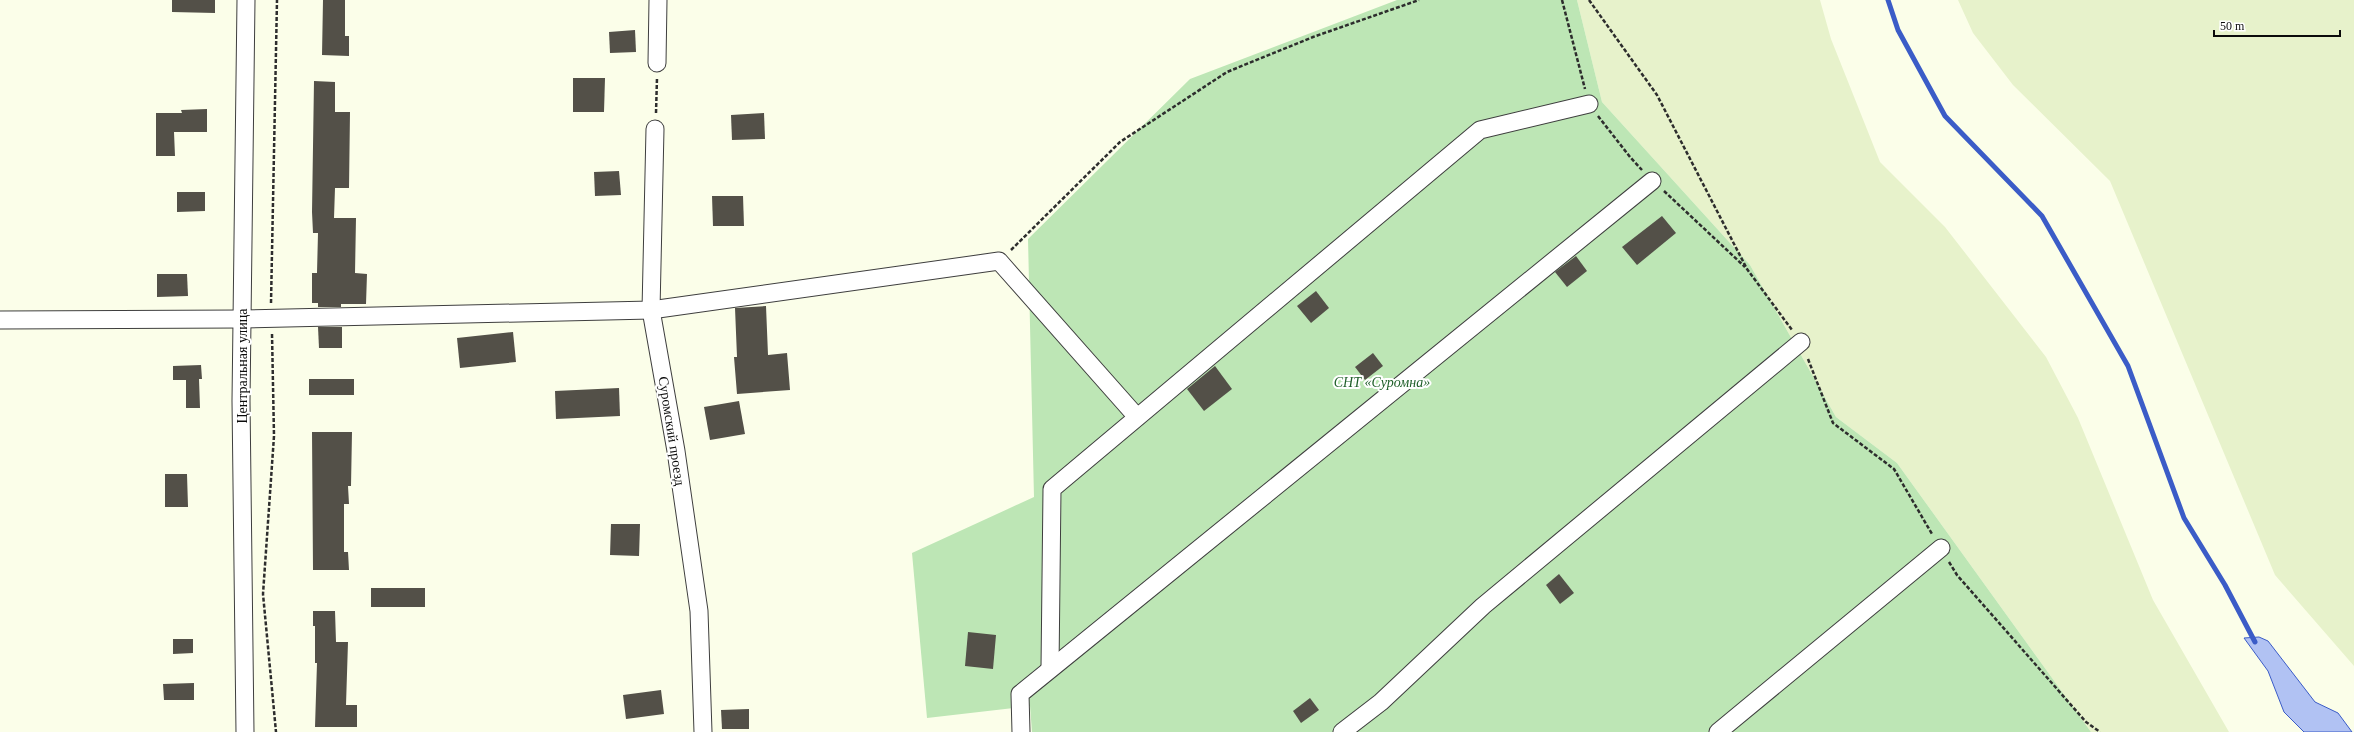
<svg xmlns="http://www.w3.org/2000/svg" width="2354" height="732" viewBox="0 0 2354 732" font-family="'Times New Roman',serif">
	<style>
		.farmland { fill: #e7f2cb }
		.green { fill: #bde6b5 }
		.water { fill: #b1c2f3; stroke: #3b5cc7 }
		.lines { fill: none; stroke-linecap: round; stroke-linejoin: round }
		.stream { stroke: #3b5cc7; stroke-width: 5 }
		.building { fill: #535048 }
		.minor-casing { stroke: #3e3e3e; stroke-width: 19 }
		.path { stroke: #2d2d2d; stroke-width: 2.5; stroke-dasharray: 4 2; stroke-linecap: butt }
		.minor { stroke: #fff; stroke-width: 17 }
		.labels { text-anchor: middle; stroke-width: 4; stroke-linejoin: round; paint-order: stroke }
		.street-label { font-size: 14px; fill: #0b0b0b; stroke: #fff }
		.park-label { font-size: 14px; font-style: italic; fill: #1f5f29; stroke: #fff }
	</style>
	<rect width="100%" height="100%" fill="#fbfee9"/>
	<g class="farmland">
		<path d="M1577,0H1820L1831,39L1880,162L1945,227L2046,357L2078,418L2153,600L2229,732H2091L1897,463L1836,417L1750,265L1602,102Z"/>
		<path d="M1958,0H2354V666L2275,575L2110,181L2013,85L1973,33Z"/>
	</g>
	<path class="green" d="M1397,0H1577L1602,102L1750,265L1836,417L1897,463L2091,732H1032L1030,706L927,718L912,553L1034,497L1028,239L1190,79Z"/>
	<path class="water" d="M2259,637L2268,641L2315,702L2338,713L2352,732H2304L2284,712L2268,671L2244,638Z"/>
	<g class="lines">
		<path class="stream" d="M1888,0L1898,30L1945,116L2042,216L2128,366L2184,518L2225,585L2255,642"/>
	</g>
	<g class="building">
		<path d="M172,0H215V13L172,12Z"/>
		<path d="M323,0H345V36H349V56L322,55Z"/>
		<path d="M635,30L636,52L610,53L609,32Z"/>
		<path d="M573,78H605L604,112H573Z"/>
		<path d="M314,81L335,82V112H350L349,188H335L334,218H356L355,273L367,274L366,304H341V307H318V303H312V273H317L318,233H313L312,212Z"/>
		<path d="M207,109V132H174L175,156H156V113H182L181,110Z"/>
		<path d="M764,113L765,139L732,140L731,115Z"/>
		<path d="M619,171L621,195L595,196L594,172Z"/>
		<path d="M177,192H205V211L177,212Z"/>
		<path d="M712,196H743L744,226H713Z"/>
		<path d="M1662,216L1676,233L1637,265L1622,247Z"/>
		<path d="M1576,256L1587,271L1567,287L1555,272Z"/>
		<path d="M157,274H187L188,296L157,297Z"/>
		<path d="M1316,291L1329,308L1311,323L1297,306Z"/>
		<path d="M766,306L768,355L787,353L790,390L737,394L734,357H737L735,308Z"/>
		<path d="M318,327H342V348H319Z"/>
		<path d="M513,332L516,362L460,368L457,338Z"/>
		<path d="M1373,353L1383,366L1365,380L1355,367Z"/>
		<path d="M201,365L202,379H199L200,408H186V380H173V366Z"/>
		<path d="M1215,366L1232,389L1204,411L1187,389Z"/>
		<rect x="309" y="379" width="45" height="16"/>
		<path d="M619,388L620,416L556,419L555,391Z"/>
		<path d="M739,401L745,434L710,440L704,407Z"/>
		<path d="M312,432H352L351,486H348L349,504H344V552H348L349,570H313Z"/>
		<path d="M165,474H187L188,507H165Z"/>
		<path d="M611,524H640L639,556L610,555Z"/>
		<path d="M1559,574L1574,593L1560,604L1546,585Z"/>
		<rect x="371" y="588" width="54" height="19"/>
		<path d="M313,611H335L336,642H348L346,705H357V727H315L317,663H315V626H313Z"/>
		<path d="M968,632L996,635L993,669L965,666Z"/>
		<path d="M173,639H193V653L173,654Z"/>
		<path d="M194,683V700H164L163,684Z"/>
		<path d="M661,690L664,714L626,719L623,695Z"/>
		<path d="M1310,698L1319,710L1301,723L1293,711Z"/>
		<path d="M749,709V729H722L721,710Z"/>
	</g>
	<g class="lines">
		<g class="minor-casing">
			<g id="minor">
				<path d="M657,63L658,0"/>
				<path d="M655,129L651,310L676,451L699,611L703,732"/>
				<path d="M0,320L242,319L651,310L999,261L1137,417"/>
				<path d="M1050,669L1052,489L1480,130L1589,104"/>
				<path d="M245,732L241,401L246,0"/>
				<path d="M1021,732L1020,694L1652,181"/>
				<path d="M1342,732L1381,702L1483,606L1801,342"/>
				<path d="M1718,732L1941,548"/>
			</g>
		</g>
		<g class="path">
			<path d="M1562,0L1585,89"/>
			<path d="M1589,0L1657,95L1747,269L1792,330"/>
			<path d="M656,113L657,78"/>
			<path d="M1598,116L1630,157L1642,170"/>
			<path d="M1664,191L1745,267"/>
			<path d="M1011,250L1120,142L1227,72L1313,37L1419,0"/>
			<path d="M271,303L277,0"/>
			<path d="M272,334L274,436L263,594L276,732"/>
			<path d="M1808,359L1833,423L1894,469L1932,534"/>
			<path d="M1949,562L1957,575L2086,722L2100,732"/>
		</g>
		<use href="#minor" class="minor"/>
	</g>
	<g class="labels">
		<g class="street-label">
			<text transform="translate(242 366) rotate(-90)" y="5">Центральная улица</text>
			<text transform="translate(672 431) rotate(81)" y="5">Суромский проезд</text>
		</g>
		<g class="park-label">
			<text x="1382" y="387">СНТ «Суромна»</text>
		</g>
	</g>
	<path d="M2214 30v6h126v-6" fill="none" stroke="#0b0b0b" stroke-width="2"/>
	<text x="2220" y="30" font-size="12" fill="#0b0b0b" stroke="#ffffff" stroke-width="3" paint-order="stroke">50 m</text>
</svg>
